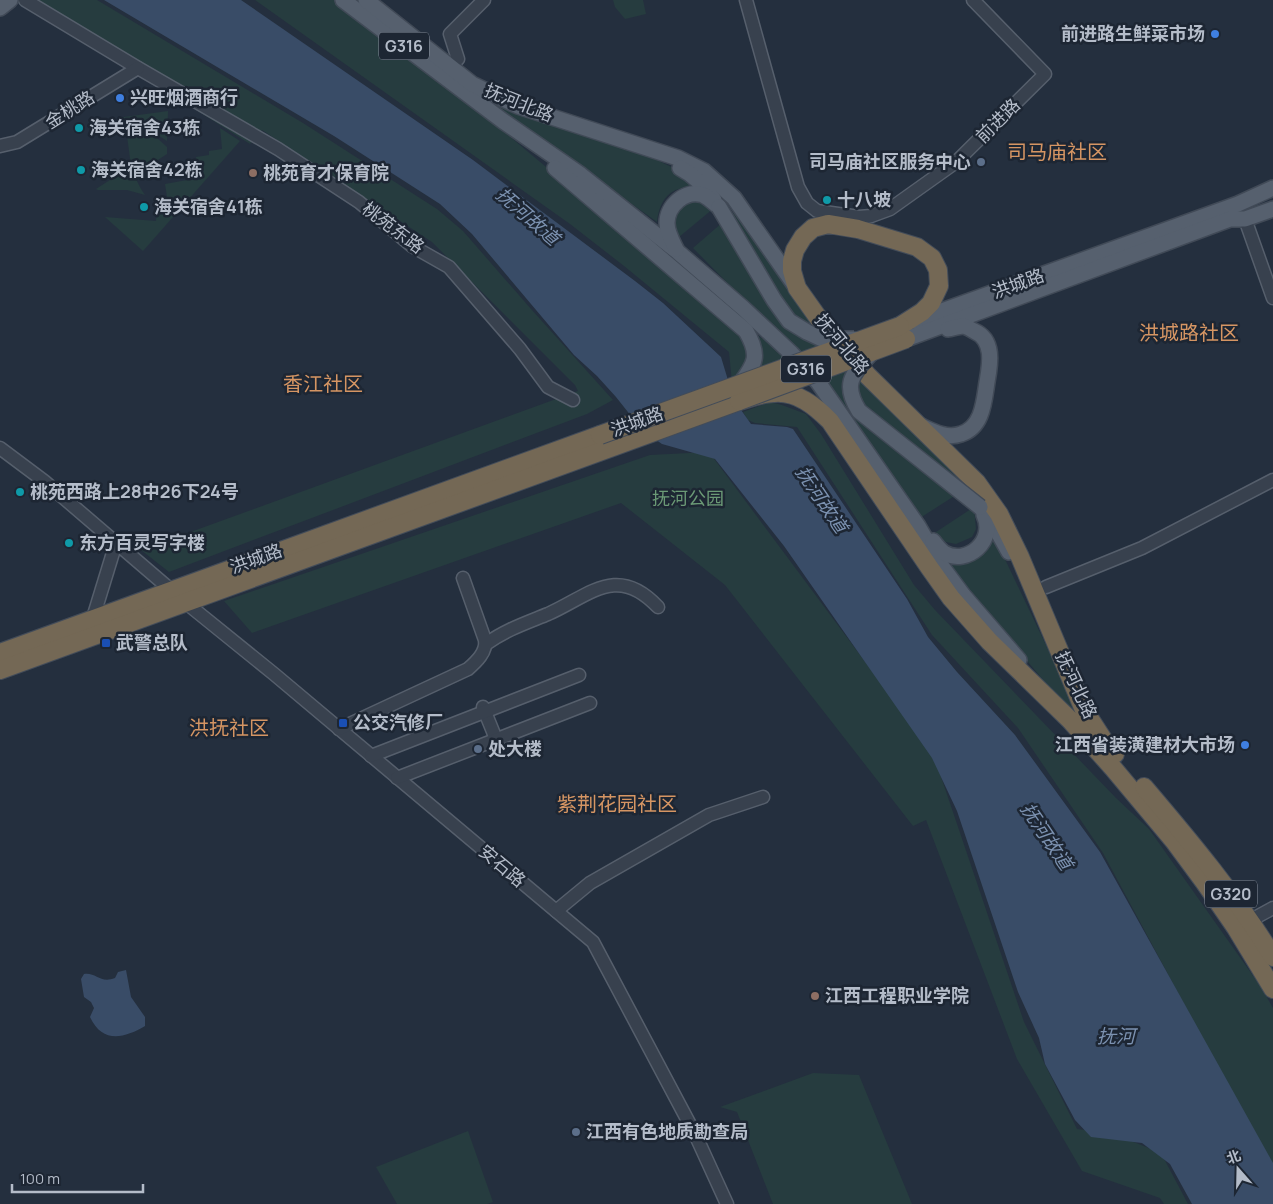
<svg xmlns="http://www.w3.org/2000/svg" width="1273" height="1204" viewBox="0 0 1273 1204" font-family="Manrope,'Noto Sans SC',sans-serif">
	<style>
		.green { fill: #263c3f }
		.water { fill: #394c67 }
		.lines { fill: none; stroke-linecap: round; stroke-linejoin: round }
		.minor-casing { stroke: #565f6c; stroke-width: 15 }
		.major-casing { stroke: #414a57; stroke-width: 18 }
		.highway-casing { stroke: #434c59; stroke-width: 20 }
		.minor { stroke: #38414e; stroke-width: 12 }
		.major { stroke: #56606e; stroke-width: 15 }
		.highway { stroke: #746855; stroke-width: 18 }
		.major-bridge-casing { stroke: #414a57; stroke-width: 18; stroke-linecap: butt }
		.highway-bridge-casing { stroke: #434c59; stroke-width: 20; stroke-linecap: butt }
		.major-bridge { stroke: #56606e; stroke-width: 15 }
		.highway-bridge { stroke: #746855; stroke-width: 18 }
		.shop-dot { fill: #3f7fe0; stroke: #1d2633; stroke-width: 2 }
		.culture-dot { fill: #0f9aa8; stroke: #1d2633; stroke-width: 2 }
		.service-dot { fill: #5c6f8a; stroke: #1d2633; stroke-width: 2 }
		.education-dot { fill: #8d6e63; stroke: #1d2633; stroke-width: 2 }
		.transit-dot { fill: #1a4fb4; stroke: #1d2633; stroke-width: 2 }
		.labels { text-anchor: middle; stroke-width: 5; stroke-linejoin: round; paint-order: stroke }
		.shield { fill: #1d2633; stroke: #878f9c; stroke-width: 1 }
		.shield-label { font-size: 16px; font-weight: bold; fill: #b4bcc9 }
		.poi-label { font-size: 18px; font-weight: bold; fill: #b4bcc9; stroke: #1d2633; text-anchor: start }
		.street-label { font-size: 18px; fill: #b4bcc9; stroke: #1d2633 }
		.park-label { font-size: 18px; fill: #6b9a76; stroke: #1d2633 }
		.water-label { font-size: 19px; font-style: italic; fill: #7c92b1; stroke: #1d2633 }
		.quarter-label { font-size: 20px; fill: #d59563; stroke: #1d2633 }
	</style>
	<rect width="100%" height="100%" fill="#242f3e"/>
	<g class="green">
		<path d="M35,0H97L303,123L437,209L463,231L531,309L613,400L587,414L169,572L141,550L578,391L575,385L432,242L262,130L250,144L125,65Z"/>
		<path d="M255,0H338L483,114L714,308L779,349L797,370L733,393L729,352L624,266L570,224Z"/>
		<path d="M613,0H643L646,14L625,19L615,7Z"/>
		<path d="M476,93L638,151L682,172L700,187C673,185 660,196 657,222Z"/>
		<path d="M168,111L167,141C146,126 132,129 107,132V125L119,121L124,117Z"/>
		<path d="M220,128L240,141L143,251L105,217L156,221L158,198L167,197L165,184L198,178L196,157L209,155V151L222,149Z"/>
		<path d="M135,132L157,138L167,147V154L138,173L131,166L127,136L129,133Z"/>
		<path d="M127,169C137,176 138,186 145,195L127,190H98L96,189Z"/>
		<path d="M693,198L714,208L679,237L672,227V214Z"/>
		<path d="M738,209L805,309L970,486L920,518L826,383L693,248Z"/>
		<path d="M770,402L782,405L806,414L821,434L914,585L935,610L1116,798L1149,829L1261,987L1273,1008V1170L1103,853L1018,728L932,635L797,427L755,423L748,420L743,412Z"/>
		<path d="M709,452L933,753L1024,1022L1077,1129L1111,1133L1161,1153L1188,1204H1164L1160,1198L1082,1171L1017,1059L926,820L913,826L725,585L621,503L252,633L224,601L650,455Z"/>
		<path d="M974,507L976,529L972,537L956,544L946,542L933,534Z"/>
		<path d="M992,532L1079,714L1074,717L944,561Z"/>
		<path d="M813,1073L859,1075L912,1204H773L737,1112L720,1107Z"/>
		<path d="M468,1131L493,1202L487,1204H397L376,1167Z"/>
	</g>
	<g class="water">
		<path d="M104,0H241L473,160L635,281L663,303L721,357L734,400L751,424L787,427L793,429L907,599L928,637L957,672L1015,735L1100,852L1273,1163V1204H1192L1170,1164L1142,1143L1091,1137L1075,1120L1045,1064L1039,1038L1018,992L957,811L932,758L784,546L715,459L662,444L643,431L616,397L597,376L574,355L472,234L440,204L334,136Z"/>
		<path d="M126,970L131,997L145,1017V1026C123,1039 102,1043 90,1017L94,1008L91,1002L84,997L81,979L84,974C96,972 100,984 115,978L118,972Z"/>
	</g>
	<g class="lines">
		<g class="minor-casing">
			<g id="minor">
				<path d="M25,0L138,68L278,149L359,202L412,246L449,267L520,349L548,387L573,400"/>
				<path d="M746,0L798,187L807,203L817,211L859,217L871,216L890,209L956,162L1045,74L973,0"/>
				<path d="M458,59L450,34L484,0"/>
				<path d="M0,146L17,142L138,68"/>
				<path d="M1245,219L1273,298"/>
				<path d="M0,448L44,481L185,602L274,674L593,942L695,1134L727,1204"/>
				<path d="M1046,587L1142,548L1273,480"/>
				<path d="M93,618L116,543"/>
				<path d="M486,644C505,630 526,623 548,614C589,596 617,563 658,607"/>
				<path d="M483,707L496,739"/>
				<path d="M339,729L468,669C476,662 487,652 485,640L463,578"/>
				<path d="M371,756L579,675"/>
				<path d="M397,778L590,703"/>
				<path d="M556,911L590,883L709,815L763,797"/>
				<path d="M1251,920L1273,908"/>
			</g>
		</g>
		<g class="major-casing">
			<g id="major">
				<path d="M343,0L503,121L581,175L678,252L743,308L791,353L818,382L918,526L940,564L963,595L1019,660"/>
				<path d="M366,0L472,84L518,106L678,158L704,171L734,198L794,284"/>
				<path d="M0,8L10,0"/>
				<path d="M555,168L746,331C760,355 756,363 740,384"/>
				<path d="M680,168C694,175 705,187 714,200"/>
				<path d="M676,249C672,241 667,232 667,223C667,206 685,189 703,195C709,198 714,203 719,207"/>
				<path d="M914,321L1238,204L1273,188"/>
				<path d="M906,339L1230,219H1245L1273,209"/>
				<path d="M921,426C934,432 947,439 961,434C983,427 984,401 987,382C990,365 995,340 974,331C971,329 967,327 964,326C959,326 953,328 948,329"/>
				<path d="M980,507L990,518L1009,552"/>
				<path d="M933,541C936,545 940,550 944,553C968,566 996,540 984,515"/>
			</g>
		</g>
		<g class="highway-casing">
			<g id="highway">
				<path d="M900,326L922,312L931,303L939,286L938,270L932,258L917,247L858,229L828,224L813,228L803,237L795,250L792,261V271L797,288L824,326L868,376L977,483L999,514L1020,557L1084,710L1104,741L1115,754"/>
				<path d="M0,653L600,435"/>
				<path d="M0,670L739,401C750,398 763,393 774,393C797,391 815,406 830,421L929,567L951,598L989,641L1070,720L1113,768L1174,841L1205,883L1236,928L1273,989"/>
				<path d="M1144,787C1190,841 1236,896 1273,957"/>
			</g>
		</g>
		<use href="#minor" class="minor"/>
		<use href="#major" class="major"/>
		<use href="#highway" class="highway"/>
		<g class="major-bridge-casing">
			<g id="major-bridge">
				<path d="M719,207L774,300L789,321L807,332L822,339H854"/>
				<path d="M873,351C854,373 841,382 859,411L980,507"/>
			</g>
		</g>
		<g class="highway-bridge-casing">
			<g id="highway-bridge">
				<path d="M739,401L906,339"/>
				<path d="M600,435L900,326"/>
			</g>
		</g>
		<use href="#major-bridge" class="major-bridge"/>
		<use href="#highway-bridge" class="highway-bridge"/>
	</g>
	<g class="shop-dot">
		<circle cx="1215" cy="34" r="5"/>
		<circle cx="120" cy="98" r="5"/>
		<circle cx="1245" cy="745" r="5"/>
	</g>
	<g class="culture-dot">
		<circle cx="79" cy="128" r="5"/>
		<circle cx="81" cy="170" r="5"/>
		<circle cx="827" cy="200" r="5"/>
		<circle cx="144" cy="207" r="5"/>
		<circle cx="20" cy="492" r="5"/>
		<circle cx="69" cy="543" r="5"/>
	</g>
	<g class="service-dot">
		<circle cx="981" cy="162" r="5"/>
		<circle cx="478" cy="749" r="5"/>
		<circle cx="576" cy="1132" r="5"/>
	</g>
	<g class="education-dot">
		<circle cx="253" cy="173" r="5"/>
		<circle cx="815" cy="996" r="5"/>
	</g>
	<g class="transit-dot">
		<rect x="101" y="638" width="10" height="10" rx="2.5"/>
		<rect x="338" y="718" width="10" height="10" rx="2.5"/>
	</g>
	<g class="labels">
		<g class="shield">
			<rect x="379" y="32.5" width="50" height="27" rx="4"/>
			<rect x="781" y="355.5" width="50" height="27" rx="4"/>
			<rect x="1205" y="880.5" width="52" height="27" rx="4"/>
		</g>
		<g class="shield-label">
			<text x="404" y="52">G316</text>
			<text x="806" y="375">G316</text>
			<text x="1231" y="900">G320</text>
		</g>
		<g class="poi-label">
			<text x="1205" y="40" text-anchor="end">前进路生鲜菜市场</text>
			<text x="130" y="104">兴旺烟酒商行</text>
			<text x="89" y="134">海关宿舍43栋</text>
			<text x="971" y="168" text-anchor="end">司马庙社区服务中心</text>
			<text x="91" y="176">海关宿舍42栋</text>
			<text x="263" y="179">桃苑育才保育院</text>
			<text x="837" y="206">十八坡</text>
			<text x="154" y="213">海关宿舍41栋</text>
			<text x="30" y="498">桃苑西路上28中26下24号</text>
			<text x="79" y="549">东方百灵写字楼</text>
			<text x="116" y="649">武警总队</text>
			<text x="353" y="729">公交汽修厂</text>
			<text x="1235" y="751" text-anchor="end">江西省装潢建材大市场</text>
			<text x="488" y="755">处大楼</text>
			<text x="825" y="1002">江西工程职业学院</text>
			<text x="586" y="1138">江西有色地质勘查局</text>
		</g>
		<g class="street-label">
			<text transform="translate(519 103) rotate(22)" y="6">抚河北路</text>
			<text transform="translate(70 110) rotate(-32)" y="6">金桃路</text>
			<text transform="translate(998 121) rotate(-45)" y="6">前进路</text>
			<text transform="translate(393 228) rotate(37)" y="6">桃苑东路</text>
			<text transform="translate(1018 284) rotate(-20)" y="6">洪城路</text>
			<text transform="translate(842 344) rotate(50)" y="6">抚河北路</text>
			<text transform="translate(637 422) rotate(-20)" y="6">洪城路</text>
			<text transform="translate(256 559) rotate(-20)" y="6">洪城路</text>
			<text transform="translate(1076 685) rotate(65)" y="6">抚河北路</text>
			<text transform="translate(502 866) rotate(40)" y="6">安石路</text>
		</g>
		<g class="park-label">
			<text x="688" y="505">抚河公园</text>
		</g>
		<g class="water-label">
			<text transform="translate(528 216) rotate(41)" y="7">抚河故道</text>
			<text transform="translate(822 499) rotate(56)" y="7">抚河故道</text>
			<text transform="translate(1047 836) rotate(56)" y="7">抚河故道</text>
			<text x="1116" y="1043">抚河</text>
		</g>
		<g class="quarter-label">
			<text x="1057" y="159">司马庙社区</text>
			<text x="1189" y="340">洪城路社区</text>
			<text x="323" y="391">香江社区</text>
			<text x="229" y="735">洪抚社区</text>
			<text x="617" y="811">紫荆花园社区</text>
		</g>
	</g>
	<g transform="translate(1238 1169) rotate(340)" stroke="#1d2633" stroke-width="4" paint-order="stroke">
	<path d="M0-4L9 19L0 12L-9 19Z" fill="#b4bcc9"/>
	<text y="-8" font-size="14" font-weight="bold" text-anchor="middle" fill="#b4bcc9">北</text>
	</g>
	<path d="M12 1184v8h131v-8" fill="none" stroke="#b4bcc9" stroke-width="2.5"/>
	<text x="20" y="1184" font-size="15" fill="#b4bcc9" stroke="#1d2633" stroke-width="4" paint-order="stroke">100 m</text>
</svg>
